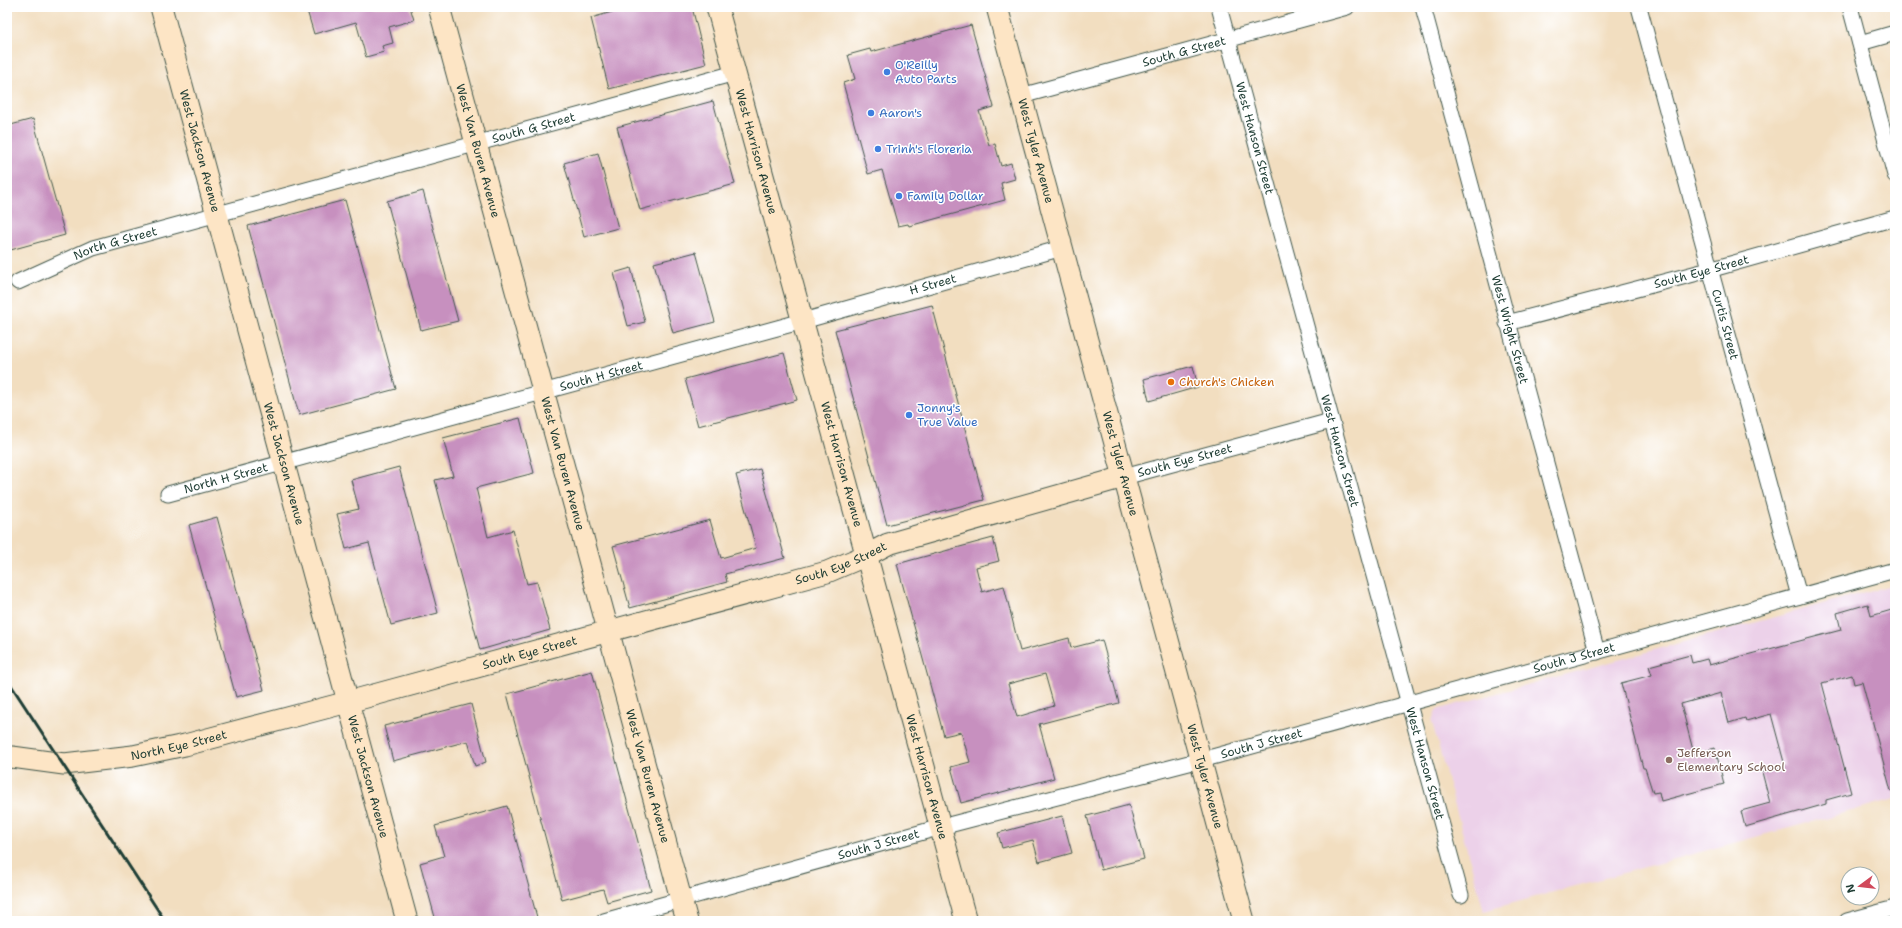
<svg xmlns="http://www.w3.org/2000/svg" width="1902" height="928" viewBox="0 0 1902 928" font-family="'Shantell Sans',sans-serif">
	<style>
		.built { fill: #ecd1e9 }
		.building { fill: #c790bf; fill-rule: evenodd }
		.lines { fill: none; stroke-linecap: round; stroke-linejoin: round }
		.street-casing { stroke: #3f5549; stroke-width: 17 }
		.secondary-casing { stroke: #3f5549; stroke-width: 23 }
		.street { stroke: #fff; stroke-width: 15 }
		.secondary { stroke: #fde5c5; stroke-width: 21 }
		.rail { stroke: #1f3d34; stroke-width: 3 }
		.shop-dot { fill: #3f7fe0; stroke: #fff; stroke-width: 1.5 }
		.food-dot { fill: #e8710a; stroke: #fff; stroke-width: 1.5 }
		.education-dot { fill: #8d6e63; stroke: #fff; stroke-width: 1.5 }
		.labels { text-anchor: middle; stroke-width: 3; stroke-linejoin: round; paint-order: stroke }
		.street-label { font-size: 12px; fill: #1f3d34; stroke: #fff }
		.shop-label { font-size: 12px; fill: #366cbe; stroke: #fff; text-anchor: start }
		.food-label { font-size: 12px; fill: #c56008; stroke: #fff; text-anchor: start }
		.education-label { font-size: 12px; fill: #785e54; stroke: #fff; text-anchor: start }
	</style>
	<rect width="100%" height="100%" fill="#fff"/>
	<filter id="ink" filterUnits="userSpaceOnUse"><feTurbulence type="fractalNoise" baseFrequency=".025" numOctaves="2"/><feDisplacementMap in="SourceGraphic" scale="8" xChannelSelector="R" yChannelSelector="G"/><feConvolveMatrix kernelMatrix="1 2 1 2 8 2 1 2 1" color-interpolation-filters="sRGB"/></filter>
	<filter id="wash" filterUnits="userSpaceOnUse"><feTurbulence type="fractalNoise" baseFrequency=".012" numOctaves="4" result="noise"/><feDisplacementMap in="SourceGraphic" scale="16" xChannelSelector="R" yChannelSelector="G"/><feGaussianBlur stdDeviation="0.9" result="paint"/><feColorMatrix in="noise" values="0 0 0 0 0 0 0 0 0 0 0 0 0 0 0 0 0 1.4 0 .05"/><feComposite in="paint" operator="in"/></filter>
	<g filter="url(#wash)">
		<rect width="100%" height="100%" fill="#f2dec0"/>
		<path class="built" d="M1895,584V799L1484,911L1432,722L1436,710Z"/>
		<g id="blocks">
			<g class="building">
				<path d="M306,7H410L414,20L389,27L393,43L382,46L384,52L366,57L356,22L314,34Z"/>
				<path d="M618,7H692L706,64L609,89L591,18L619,10Z"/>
				<path d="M971,25L994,107L979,111L989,145L995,144L1001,166L1011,163L1015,179L1001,183L1005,200L909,226L908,224L898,226L882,170L868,174L843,83L855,79L848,55L870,49L871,52Z"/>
				<path d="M713,101L735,184L640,210L617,127Z"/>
				<path d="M33,119L65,235L7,251V126Z"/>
				<path d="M598,153L618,228L584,237L564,163Z"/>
				<path d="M423,191L458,321L421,330L387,201Z"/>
				<path d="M345,200L396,389L299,415L248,226Z"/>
				<path d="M696,252L715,322L673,333L654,263Z"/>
				<path d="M631,268L645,322L628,326L614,273Z"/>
				<path d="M932,305L984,500L887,525L835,330Z"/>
				<path d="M784,353L797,400L698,426L685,379Z"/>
				<path d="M1193,366L1198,387L1149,401L1144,379Z"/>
				<path d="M520,418L534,473L476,488L488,537L513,530L527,584L537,582L550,630L480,650L435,480L453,476L443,438Z"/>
				<path d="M399,467L438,613L391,625L369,543L346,549L337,514L359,509L351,480Z"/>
				<path d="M760,469L785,558L725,574L727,582L630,608L613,546L710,520L721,558L756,548L736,475Z"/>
				<path d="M217,517L264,690L236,697L189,525Z"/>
				<path d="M993,538L999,561L976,567L982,592L1004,586L1020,651L1069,638L1071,648L1102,640L1119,703L1039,724L1054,778L961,803L951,767L970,762L961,732L944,736L897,564ZM1045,674L1054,706L1017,717L1008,684Z"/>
				<path d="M1868,604L1871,616L1895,609V791H1891L1862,682L1854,684L1852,675L1822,683L1851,793L1826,800V804L1745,827L1741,811L1770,803L1762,772L1785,766L1771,714L1746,721L1745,718L1729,723L1721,693L1681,704L1694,754L1715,748L1724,784L1661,801L1659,792L1653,793L1645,768H1643L1621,683L1652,675L1649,666L1690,655L1692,663L1707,659L1709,665L1841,630L1837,613Z"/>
				<path d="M592,671L651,890L607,902L603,889L562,900L507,694Z"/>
				<path d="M471,704L486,762L475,766L468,741L393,761L384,726Z"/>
				<path d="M1129,805L1144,859L1101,870L1087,816Z"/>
				<path d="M507,806L538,921H436L420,863L444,856L435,826Z"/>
				<path d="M1062,816L1072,853L1039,862L1033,840L1002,848L998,833Z"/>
			</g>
		</g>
	</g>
	<g filter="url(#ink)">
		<use href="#blocks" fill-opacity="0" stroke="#3f5549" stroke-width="1"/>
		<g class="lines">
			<g class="street-casing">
				<g id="street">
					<path id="s1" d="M1219,7L1461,895"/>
					<path id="s2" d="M1423,7L1597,652"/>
					<path id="s3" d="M1639,7L1799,596"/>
					<path d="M1850,7L1895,175"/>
					<path d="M1860,43L1895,33"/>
					<path id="s4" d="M1021,96L1347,7"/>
					<path id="s5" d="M18,282L93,248L735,73"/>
					<path id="s6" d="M1507,323L1709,270L1895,218"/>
					<path id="s7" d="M1124,477L1331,421"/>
					<path id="s8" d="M168,494L803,321L1062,248"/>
					<path id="s9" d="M604,921L941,827L1216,756L1895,570"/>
					<path d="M1847,921L1895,908"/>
				</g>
			</g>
			<g class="secondary-casing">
				<g id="secondary">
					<path id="s10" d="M161,7L407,921"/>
					<path id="s11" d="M439,7L687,921"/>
					<path id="s12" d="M717,7L966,921"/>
					<path id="s13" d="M997,7L1244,921"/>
					<path id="s14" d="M7,758L12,757L64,764L133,756L185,745L348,702L827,572L867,555L888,544L1124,477"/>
				</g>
			</g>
			<use href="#street" class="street"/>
			<use href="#secondary" class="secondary"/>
			<path class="rail" d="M7,679L165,921"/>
		</g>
	</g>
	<g class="shop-dot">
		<circle cx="887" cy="72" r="4"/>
		<circle cx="871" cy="113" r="4"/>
		<circle cx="878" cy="149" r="4"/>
		<circle cx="899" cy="196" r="4"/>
		<circle cx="909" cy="415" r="4"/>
	</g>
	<circle class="food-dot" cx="1171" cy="382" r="4"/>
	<circle class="education-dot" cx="1669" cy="760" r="4"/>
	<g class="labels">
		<g class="street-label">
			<text dy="4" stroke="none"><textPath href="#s4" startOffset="169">South G Street</textPath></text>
			<text dy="4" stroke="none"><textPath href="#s5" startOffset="539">South G Street</textPath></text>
			<text dy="4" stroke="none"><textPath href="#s1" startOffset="136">West Hanson Street</textPath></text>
			<text dy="4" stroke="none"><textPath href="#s10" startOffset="149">West Jackson Avenue</textPath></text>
			<text dy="4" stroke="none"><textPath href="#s11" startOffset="149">West Van Buren Avenue</textPath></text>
			<text dy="4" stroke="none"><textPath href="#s12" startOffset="150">West Harrison Avenue</textPath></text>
			<text dy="4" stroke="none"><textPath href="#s13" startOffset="149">West Tyler Avenue</textPath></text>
			<text dy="4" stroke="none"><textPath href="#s5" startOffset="105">North G Street</textPath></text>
			<text dy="4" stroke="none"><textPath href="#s6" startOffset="201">South Eye Street</textPath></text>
			<text dy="4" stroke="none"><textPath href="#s8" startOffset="793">H Street</textPath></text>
			<text dy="4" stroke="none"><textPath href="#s3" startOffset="329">Curtis Street</textPath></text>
			<text dy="4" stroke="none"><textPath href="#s2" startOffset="334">West Wright Street</textPath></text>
			<text dy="4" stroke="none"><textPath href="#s8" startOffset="449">South H Street</textPath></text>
			<text dy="4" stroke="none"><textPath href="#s1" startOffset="460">West Hanson Street</textPath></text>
			<text dy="4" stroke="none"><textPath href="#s7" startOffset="63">South Eye Street</textPath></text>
			<text dy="4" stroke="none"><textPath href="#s10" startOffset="473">West Jackson Avenue</textPath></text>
			<text dy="4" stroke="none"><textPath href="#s11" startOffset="473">West Van Buren Avenue</textPath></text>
			<text dy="4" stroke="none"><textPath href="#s12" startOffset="474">West Harrison Avenue</textPath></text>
			<text dy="4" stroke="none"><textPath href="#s13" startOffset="473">West Tyler Avenue</textPath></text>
			<text dy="4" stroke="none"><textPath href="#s8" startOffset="60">North H Street</textPath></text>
			<text dy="4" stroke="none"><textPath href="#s14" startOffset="861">South Eye Street</textPath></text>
			<text dy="4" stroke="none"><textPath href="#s14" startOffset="537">South Eye Street</textPath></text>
			<text dy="4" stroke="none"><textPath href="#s9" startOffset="1005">South J Street</textPath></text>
			<text dy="4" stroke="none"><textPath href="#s9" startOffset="681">South J Street</textPath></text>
			<text dy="4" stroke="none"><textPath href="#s14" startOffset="174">North Eye Street</textPath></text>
			<text dy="4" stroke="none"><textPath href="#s1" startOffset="784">West Hanson Street</textPath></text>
			<text dy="4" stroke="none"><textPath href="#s10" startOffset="797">West Jackson Avenue</textPath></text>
			<text dy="4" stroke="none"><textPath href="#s11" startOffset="797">West Van Buren Avenue</textPath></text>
			<text dy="4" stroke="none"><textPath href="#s12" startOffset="798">West Harrison Avenue</textPath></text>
			<text dy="4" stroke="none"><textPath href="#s13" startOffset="797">West Tyler Avenue</textPath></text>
			<text dy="4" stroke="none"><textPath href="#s9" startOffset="285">South J Street</textPath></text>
		</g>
		<g class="shop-label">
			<text x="895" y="69">O'Reilly<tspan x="895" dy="14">Auto Parts</tspan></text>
			<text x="879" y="117">Aaron's</text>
			<text x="886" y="153">Trinh's Floreria</text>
			<text x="907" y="200">Family Dollar</text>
			<text x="917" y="412">Jonny's<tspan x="917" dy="14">True Value</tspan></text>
		</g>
		<g class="food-label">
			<text x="1179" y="386">Church's Chicken</text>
		</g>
		<g class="education-label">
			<text x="1677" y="757">Jefferson<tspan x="1677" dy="14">Elementary School</tspan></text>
		</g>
	</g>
	<rect width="1902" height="928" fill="none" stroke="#fff" stroke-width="24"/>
	<g transform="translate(1860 886) rotate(255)"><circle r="19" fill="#ffffff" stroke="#a5b1ae"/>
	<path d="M0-3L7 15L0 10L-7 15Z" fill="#d1495b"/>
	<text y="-6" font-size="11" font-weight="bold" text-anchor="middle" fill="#1f3d34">N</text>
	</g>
</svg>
